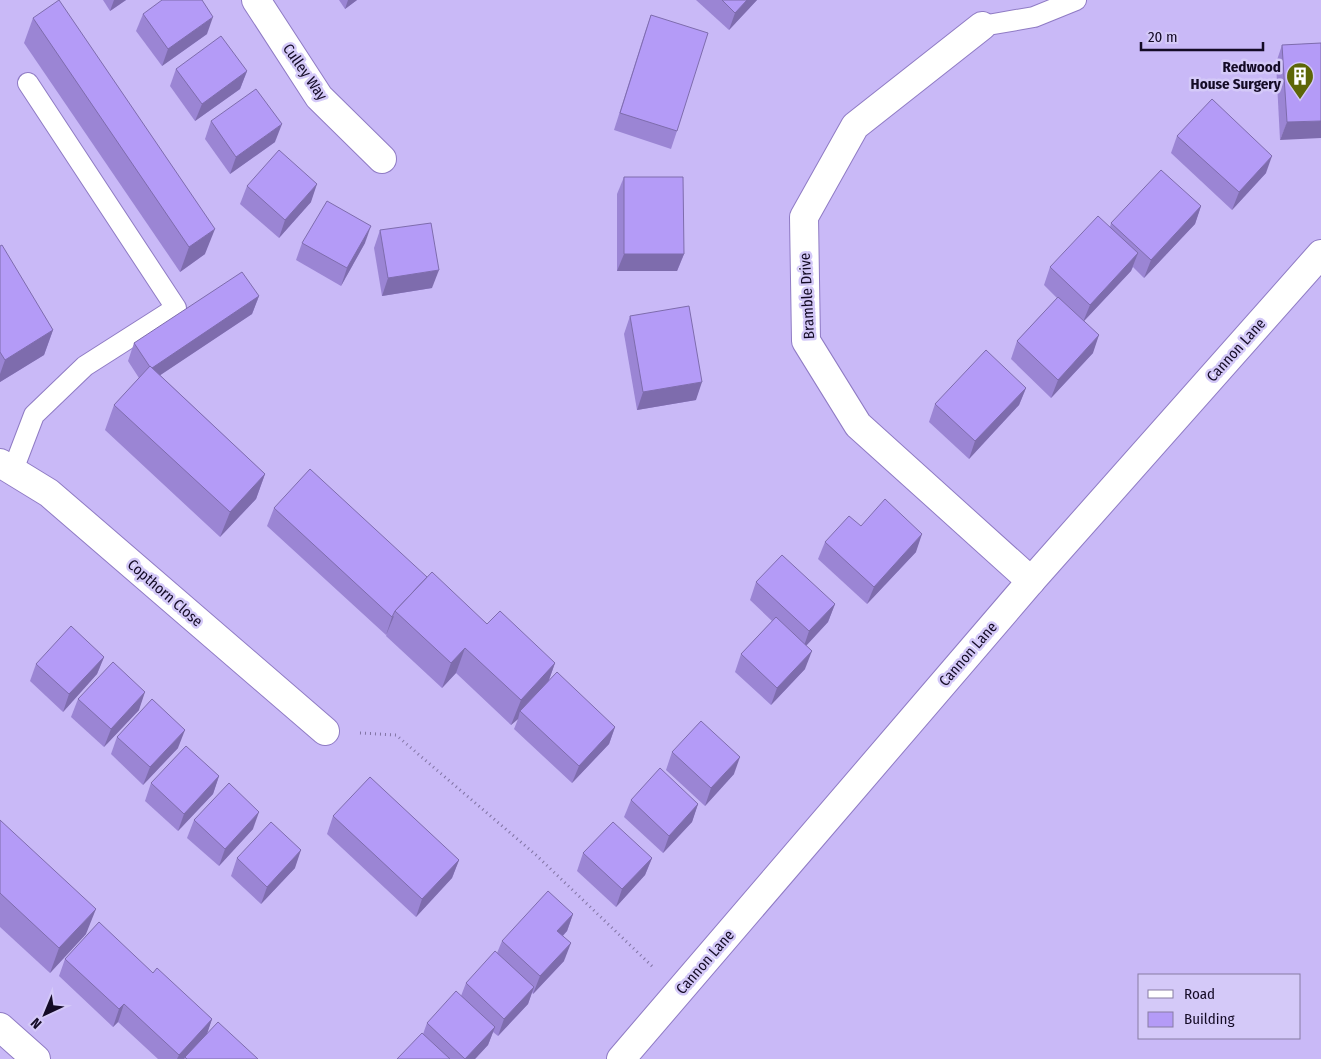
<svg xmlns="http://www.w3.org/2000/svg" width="1321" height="1059" viewBox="0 0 1321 1059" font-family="'Fira Sans Condensed',sans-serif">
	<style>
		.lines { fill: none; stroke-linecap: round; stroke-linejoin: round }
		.service-casing { stroke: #8f7bc4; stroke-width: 22 }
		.minor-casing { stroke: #8f7bc4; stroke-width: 30 }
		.tertiary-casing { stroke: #8f7bc4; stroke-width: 30 }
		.path { stroke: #8174a4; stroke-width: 3; stroke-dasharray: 1 4; stroke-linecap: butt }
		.service { stroke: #fff; stroke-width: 20 }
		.minor { stroke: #fff; stroke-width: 28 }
		.tertiary { stroke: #fff; stroke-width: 28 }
		.wall { fill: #9b85d4 }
		.shaded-wall { fill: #7e6cad }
		.building { fill: #b49bf7; stroke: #7e6cad }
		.labels { text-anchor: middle; stroke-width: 5; stroke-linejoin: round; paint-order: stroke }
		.poi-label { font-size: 15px; font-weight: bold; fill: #140b26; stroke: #d4c9f8; text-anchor: end }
		.street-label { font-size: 15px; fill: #140b26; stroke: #d4c9f8 }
	</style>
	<rect width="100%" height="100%" fill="#c9b9f7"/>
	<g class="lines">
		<g class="service-casing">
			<g id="service">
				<path d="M982,26L1034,17L1076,0"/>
				<path d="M13,470L34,415L85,366L176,308L28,83"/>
			</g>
		</g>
		<g class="minor-casing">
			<g id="minor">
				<path d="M256,0L319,97L382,159"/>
				<path d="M982,26L855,126L804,217L806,341L858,425L1031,581"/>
				<path d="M0,463L49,493L325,731"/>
				<path d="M0,1027L36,1059"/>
			</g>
		</g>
		<g class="tertiary-casing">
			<path id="tertiary" d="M621,1059L1031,581L1321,254"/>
		</g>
		<path class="path" d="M360,733L396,735L536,855L654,968"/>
		<use href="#service" class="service"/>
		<use href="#minor" class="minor"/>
		<use href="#tertiary" class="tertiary"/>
	</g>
	<g class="wall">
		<path d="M103,0H126L110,11Z"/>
		<path d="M339,0H357L345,9Z"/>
		<path d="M696,0H757L729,30Z"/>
		<path d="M143,14L207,34L162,66L136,31Z"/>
		<path d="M651,15L677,131L671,149L614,130L645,32Z"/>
		<path d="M33,18L205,254L180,272L24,43Z"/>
		<path d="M1321,43L1280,140L1276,63L1282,45Z"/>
		<path d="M176,69L247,71L240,89L195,121L170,86Z"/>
		<path d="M211,121L275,142L230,174L205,139Z"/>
		<path d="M1177,136L1266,173L1232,210L1171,153Z"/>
		<path d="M624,177L684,254L677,271H617V194Z"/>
		<path d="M247,186L311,202L279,238L240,204Z"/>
		<path d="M1201,206L1195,224L1144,278L1133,267L1131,271L1084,321L1093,353L1051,398L1011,359L1017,341L1057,298L1044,285L1050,267L1110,227L1111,223Z"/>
		<path d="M380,230L432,288L382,296L374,248Z"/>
		<path d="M302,243H365L341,286L296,260Z"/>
		<path d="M0,246L53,330L44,355L0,382Z"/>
		<path d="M259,296L252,314L160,375L265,474L256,499L220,537L105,430L114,405L139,378L128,361L134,343Z"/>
		<path d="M630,316L696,400L637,410L624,334Z"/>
		<path d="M1026,388L1019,405L969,459L929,422L935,404Z"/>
		<path d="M274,508L427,577L487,624L555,663L549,680L615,727L609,744L572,783L514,729L518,719L511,725L456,673L442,688L386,636L387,633L386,635L267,526Z"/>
		<path d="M861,526L916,552L867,604L818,559L825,542Z"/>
		<path d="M756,582L835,604L828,622L806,646L805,669L771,705L735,672L741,654L772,621L750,600Z"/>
		<path d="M104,657L97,674L63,712L30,681L36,664Z"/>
		<path d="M78,699L139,710L104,747L71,717Z"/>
		<path d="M117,737L178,748L143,785L111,754Z"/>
		<path d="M672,752L734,774L705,806L666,770Z"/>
		<path d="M219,776L213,794L178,831L145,801L151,783Z"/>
		<path d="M631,800L698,804L692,822L663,853L624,817Z"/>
		<path d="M333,816L459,860L452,878L416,917L327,834Z"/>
		<path d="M0,820L86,934L50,973L0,927Z"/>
		<path d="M194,820L253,829L219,866L187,838Z"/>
		<path d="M583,853L652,858L645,875L616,907L577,871Z"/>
		<path d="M237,858L295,868L261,904L231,876Z"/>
		<path d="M573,914L567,931L563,936L564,961L533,994L532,992L528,1004L498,1036L493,1032L488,1045L475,1059H397L423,1034L427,1023L461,996L466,983L497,953L502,941Z"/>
		<path d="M65,959L153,973L212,1019L207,1033L258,1059H158L118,1022L113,1027L59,976Z"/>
	</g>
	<g class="shaded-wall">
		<path d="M114,0H126L110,11Z"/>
		<path d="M348,0H357L345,9Z"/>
		<path d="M747,0H757L729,30L735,13Z"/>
		<path d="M213,17L207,34L162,66L168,49Z"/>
		<path d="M247,71L240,89L195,121L202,104Z"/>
		<path d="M1321,121V138L1280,140L1287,122Z"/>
		<path d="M282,124L275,142L230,174L236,157Z"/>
		<path d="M1272,156L1266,173L1232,210L1239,192Z"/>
		<path d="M317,184L311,202L279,238L285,220Z"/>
		<path d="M1201,206L1195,224L1144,278L1151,260Z"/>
		<path d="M371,226L365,243L341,286L347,268Z"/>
		<path d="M215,229L205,254L180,272L189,247Z"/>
		<path d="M1138,253L1131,271L1083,322L1090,305Z"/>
		<path d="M624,254H684L677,271H617Z"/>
		<path d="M439,270L432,288L382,296L388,278Z"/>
		<path d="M259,296L252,314L144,386L151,368Z"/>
		<path d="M53,330L44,355L0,382V374L5,360Z"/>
		<path d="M1099,335L1093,353L1051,398L1058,380Z"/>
		<path d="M702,382L696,400L637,410L643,392Z"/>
		<path d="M1026,388L1019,405L969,459L975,441Z"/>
		<path d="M265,474L256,499L220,537L230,512Z"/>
		<path d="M922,534L916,552L867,604L874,587Z"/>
		<path d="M835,604L828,622L803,649L809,631Z"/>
		<path d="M394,616L387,633L386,635L392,617Z"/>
		<path d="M465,648L456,673L442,688L451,663Z"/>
		<path d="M812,651L805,669L771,705L777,688Z"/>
		<path d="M104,657L97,674L63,712L69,694Z"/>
		<path d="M555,663L546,688L520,711L518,719L511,725L521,700Z"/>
		<path d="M145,692L139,710L104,747L111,729Z"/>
		<path d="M615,727L609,744L572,783L579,766Z"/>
		<path d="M185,730L178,748L143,785L150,767Z"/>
		<path d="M740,757L734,774L705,806L711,788Z"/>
		<path d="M219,776L213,794L178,831L184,814Z"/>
		<path d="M698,804L692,822L663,853L669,836Z"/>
		<path d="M259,812L253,829L219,866L225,849Z"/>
		<path d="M301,850L295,868L261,904L267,887Z"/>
		<path d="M652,858L645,875L616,907L622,889Z"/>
		<path d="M459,860L452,878L416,917L422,899Z"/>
		<path d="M96,909L86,934L50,973L59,948Z"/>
		<path d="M573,914L567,931L551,948L557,931Z"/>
		<path d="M571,943L564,961L533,994L540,976Z"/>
		<path d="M534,987L528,1004L498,1036L504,1019Z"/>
		<path d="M124,1004L118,1022L113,1027L119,1009Z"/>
		<path d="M212,1019L206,1037L185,1057L184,1059H177L179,1055Z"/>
		<path d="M495,1027L488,1045L475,1059H465Z"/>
	</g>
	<g class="building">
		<path d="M59,0L215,229L189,247L33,18Z"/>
		<path d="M162,0H202L213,17L168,49L143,14Z"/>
		<path d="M722,0H747L735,13Z"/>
		<path d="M651,15L708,33L677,131L620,113Z"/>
		<path d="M221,36L247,71L202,104L176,69Z"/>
		<path d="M1321,43V121L1287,122L1282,45Z"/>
		<path d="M256,89L282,124L236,157L211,121Z"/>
		<path d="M1212,99L1272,156L1239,192L1177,136Z"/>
		<path d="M279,150L317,184L285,220L247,186Z"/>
		<path d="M1161,170L1201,206L1151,260L1111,223Z"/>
		<path d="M624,177H683L684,254H624Z"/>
		<path d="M327,201L371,226L347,268L302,243Z"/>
		<path d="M1098,216L1138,253L1090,305L1050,267Z"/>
		<path d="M431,223L439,270L388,278L380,230Z"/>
		<path d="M2,245L53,330L5,360L0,352V246Z"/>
		<path d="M242,272L259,296L152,368L150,366V367L134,343Z"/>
		<path d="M1058,297L1099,335L1058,380L1017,341Z"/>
		<path d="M689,306L702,382L643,392L630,316Z"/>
		<path d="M986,350L1026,388L975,441L935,404Z"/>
		<path d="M150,366L265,474L230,512L114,405Z"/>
		<path d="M310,469L427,577L395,611L392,617L274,508Z"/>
		<path d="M885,499L922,534L874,587L825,542L849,516L861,526Z"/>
		<path d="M782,555L835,604L809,631L756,582Z"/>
		<path d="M432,572L487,624L500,611L555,663L521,700L465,648L451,663L395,611Z"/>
		<path d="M776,617L812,651L777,688L741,654Z"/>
		<path d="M71,626L104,657L69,694L36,664Z"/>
		<path d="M113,662L145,692L111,729L78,699Z"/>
		<path d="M557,672L615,727L579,766L520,711Z"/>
		<path d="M152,699L185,730L150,767L117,737Z"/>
		<path d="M701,721L740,757L711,788L672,752Z"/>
		<path d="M186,746L219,776L184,814L151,783Z"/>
		<path d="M660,768L698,804L669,836L631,800Z"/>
		<path d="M370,777L459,860L422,899L333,816Z"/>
		<path d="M229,783L259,812L225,849L194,820Z"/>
		<path d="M0,820L96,909L59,948L0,893Z"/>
		<path d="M271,822L301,850L267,887L237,858Z"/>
		<path d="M613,822L652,858L622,889L583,853Z"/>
		<path d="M548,891L573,914L557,931L571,943L540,976L502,941Z"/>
		<path d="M99,922L153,973L157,968L212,1019L179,1055L124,1004L119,1009L65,959Z"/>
		<path d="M495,951L534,987L504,1019L466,983Z"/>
		<path d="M456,991L495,1027L465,1059L427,1023Z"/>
		<path d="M218,1022L258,1059H187L185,1057Z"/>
		<path d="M422,1033L450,1059H397Z"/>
	</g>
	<defs>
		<g id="building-pin" transform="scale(1.4375)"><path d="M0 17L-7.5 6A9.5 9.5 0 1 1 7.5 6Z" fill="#5d6607" stroke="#d4c9f8"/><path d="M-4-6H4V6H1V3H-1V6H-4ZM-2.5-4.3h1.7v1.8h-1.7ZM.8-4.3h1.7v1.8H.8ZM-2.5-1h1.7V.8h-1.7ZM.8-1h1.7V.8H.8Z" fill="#fff"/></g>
	</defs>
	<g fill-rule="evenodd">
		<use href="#building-pin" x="1300" y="76"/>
	</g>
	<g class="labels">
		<g class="poi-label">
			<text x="1281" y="72">Redwood<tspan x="1281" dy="17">House Surgery</tspan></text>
		</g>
		<g class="street-label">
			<text transform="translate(305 72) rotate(55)" y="5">Culley Way</text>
			<text transform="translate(807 296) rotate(-93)" y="5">Bramble Drive</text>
			<text transform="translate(1236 350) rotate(-48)" y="5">Cannon Lane</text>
			<text transform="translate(165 593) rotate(41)" y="5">Copthorn Close</text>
			<text transform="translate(968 654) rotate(-49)" y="5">Cannon Lane</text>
			<text transform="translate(705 962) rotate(-49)" y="5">Cannon Lane</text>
		</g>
	</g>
	<rect x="1138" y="974" width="162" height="65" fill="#d4c9f8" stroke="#877da4"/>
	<rect x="1148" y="990" width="25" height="8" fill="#ffffff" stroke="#877da4"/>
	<text x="1184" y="999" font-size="15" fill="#140b26">Road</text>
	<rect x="1148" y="1012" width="25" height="15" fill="#b49bf7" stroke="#877da4"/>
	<text x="1184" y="1024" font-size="15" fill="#140b26">Building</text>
	<g transform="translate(45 1014) rotate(224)" stroke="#d4c9f8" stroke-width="4" paint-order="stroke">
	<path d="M0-4L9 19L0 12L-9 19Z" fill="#140b26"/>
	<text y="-8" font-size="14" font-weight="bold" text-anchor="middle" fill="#140b26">N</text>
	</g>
	<path d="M1141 42v8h122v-8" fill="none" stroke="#140b26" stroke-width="2.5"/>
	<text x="1148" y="42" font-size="15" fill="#140b26" stroke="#d4c9f8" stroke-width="4" paint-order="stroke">20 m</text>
</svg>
